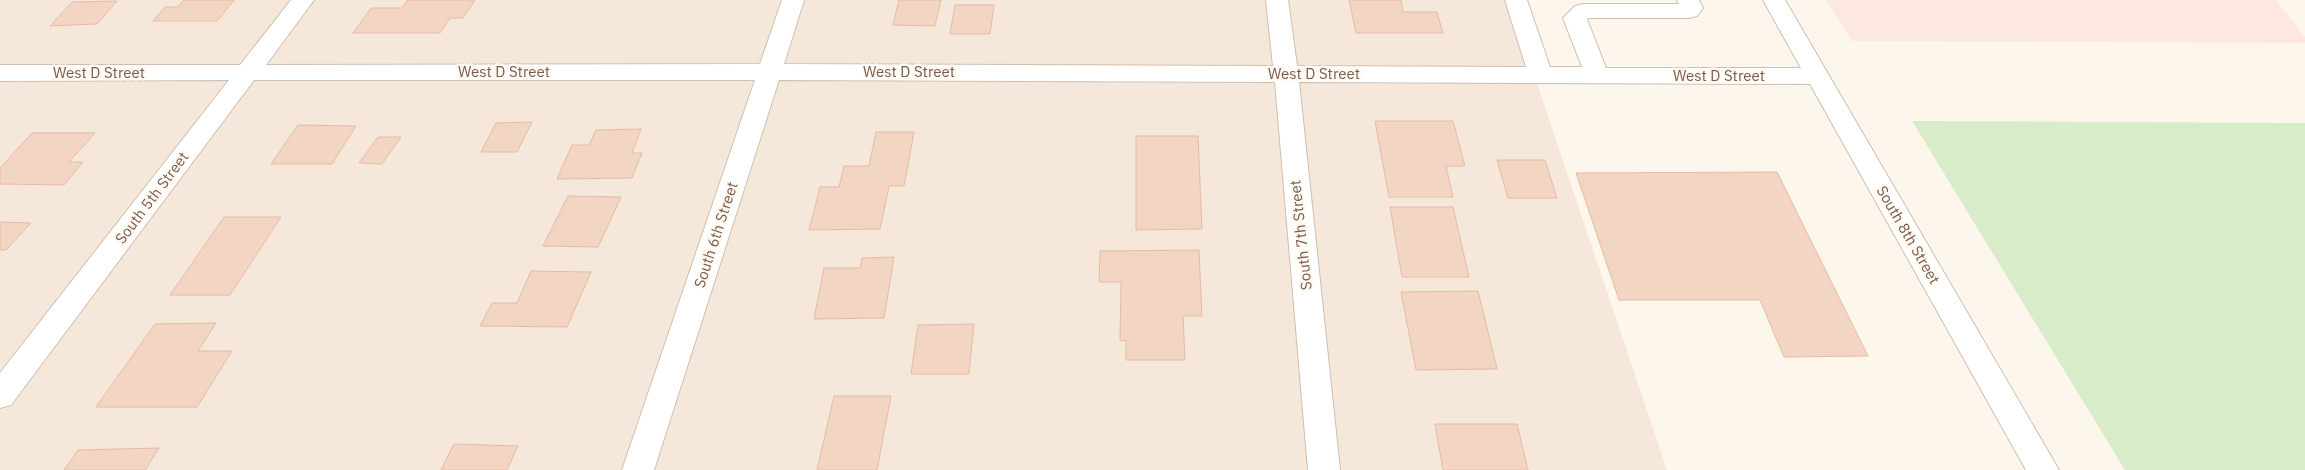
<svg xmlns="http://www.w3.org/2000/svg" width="2305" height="470" viewBox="0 0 2305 470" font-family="'IBM Plex Sans',sans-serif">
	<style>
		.residential { fill: #f5e8da }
		.commercial { fill: #fde8e0 }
		.green { fill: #d8ecc9 }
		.building { fill: #f3d5c3; stroke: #e6bba3 }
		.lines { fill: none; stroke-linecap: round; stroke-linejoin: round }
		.minor-casing { stroke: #d1beb0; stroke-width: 2 }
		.minor { fill: #fff; fill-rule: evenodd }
		.labels { text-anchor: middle; stroke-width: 5; stroke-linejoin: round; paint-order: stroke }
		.street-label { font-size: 15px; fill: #7a5c4d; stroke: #fffaf3 }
	</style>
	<rect width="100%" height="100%" fill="#fdf6ec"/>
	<path class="residential" d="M0,0H1509L1667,470H0Z"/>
	<path class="commercial" d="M1826,0H2276L2305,37V43L1852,41Z"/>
	<path class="green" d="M1912,121L2305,123V470H2125Z"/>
	<g class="building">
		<path d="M184,0H234L217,21H153L165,7H178Z"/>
		<path d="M408,0H475L463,18H450L440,33H353L371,8H402Z"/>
		<path d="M899,0H941L935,26L893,25Z"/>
		<path d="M1349,0H1401L1403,12H1437L1443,33H1356Z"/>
		<path d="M117,1L97,24L50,26L72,2Z"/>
		<path d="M955,5H994L990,34H950Z"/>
		<path d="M1375,121H1453L1465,166H1446L1453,197H1389Z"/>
		<path d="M532,122L517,152H481L496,123Z"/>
		<path d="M298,125L356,126L332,164H271Z"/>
		<path d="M641,129L632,153H642L632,178L557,179L572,145H589L596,130Z"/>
		<path d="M876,132H914L904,186H889L880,229L809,230L820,187H839L844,166H869Z"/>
		<path d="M32,133H95L69,162H83L64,185L0,184V168Z"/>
		<path d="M1136,136H1198L1202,229L1136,230Z"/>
		<path d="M378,137H401L382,164L359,163Z"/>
		<path d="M1497,160H1545L1557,198H1508Z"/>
		<path d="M1777,172L1868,356L1784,357L1760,300H1619L1576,173Z"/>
		<path d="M568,196L621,197L598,247L543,246Z"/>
		<path d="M1390,207H1453L1469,277H1402Z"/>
		<path d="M224,217H281L230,295H170Z"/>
		<path d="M0,222L31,223L6,250H0Z"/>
		<path d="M1199,250L1202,316H1183L1185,360H1126V340L1120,341L1121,282H1099L1100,251Z"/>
		<path d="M894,257L884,318L814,319L824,268H860L862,258Z"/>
		<path d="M531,271L591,272L567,327L480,326L492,303H517Z"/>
		<path d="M1478,291L1497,369L1416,370L1401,292Z"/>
		<path d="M216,323L198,351H232L197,407H96L155,324Z"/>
		<path d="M974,324L969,374H911L918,325Z"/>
		<path d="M834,396H891L877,470H817Z"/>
		<path d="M1435,424H1517L1528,470H1443Z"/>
		<path d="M454,444L518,446L507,470H441Z"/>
		<path d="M159,448L145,470H64L78,450Z"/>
	</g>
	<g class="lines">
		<g class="minor-casing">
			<path id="minor" d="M291,0H314L266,65L760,64L782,0H804L784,64L1273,66L1266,0H1288L1297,66L1526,67L1505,0H1527L1550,67H1582L1563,18L1575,6L1583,4H1679L1677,0H1699L1703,8L1697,16L1689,18H1589L1587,19L1606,68H1801L1763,0H1785L2059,470H2026L1810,84L1299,82L1340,470H1308L1275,82L779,80L654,470H622L755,80H254L11,405L0,408V373L229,80L0,81V65H240Z"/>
		</g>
		<use href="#minor" class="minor"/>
	</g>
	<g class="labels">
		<g class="street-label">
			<text x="504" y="77">West D Street</text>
			<text x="909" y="77">West D Street</text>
			<text x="99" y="78">West D Street</text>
			<text x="1314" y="79">West D Street</text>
			<text x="1719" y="81">West D Street</text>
			<text transform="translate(152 198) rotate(-53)" y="5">South 5th Street</text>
			<text transform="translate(716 235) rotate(-72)" y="5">South 6th Street</text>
			<text transform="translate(1301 235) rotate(-96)" y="5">South 7th Street</text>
			<text transform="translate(1908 235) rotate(60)" y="5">South 8th Street</text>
		</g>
	</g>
</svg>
